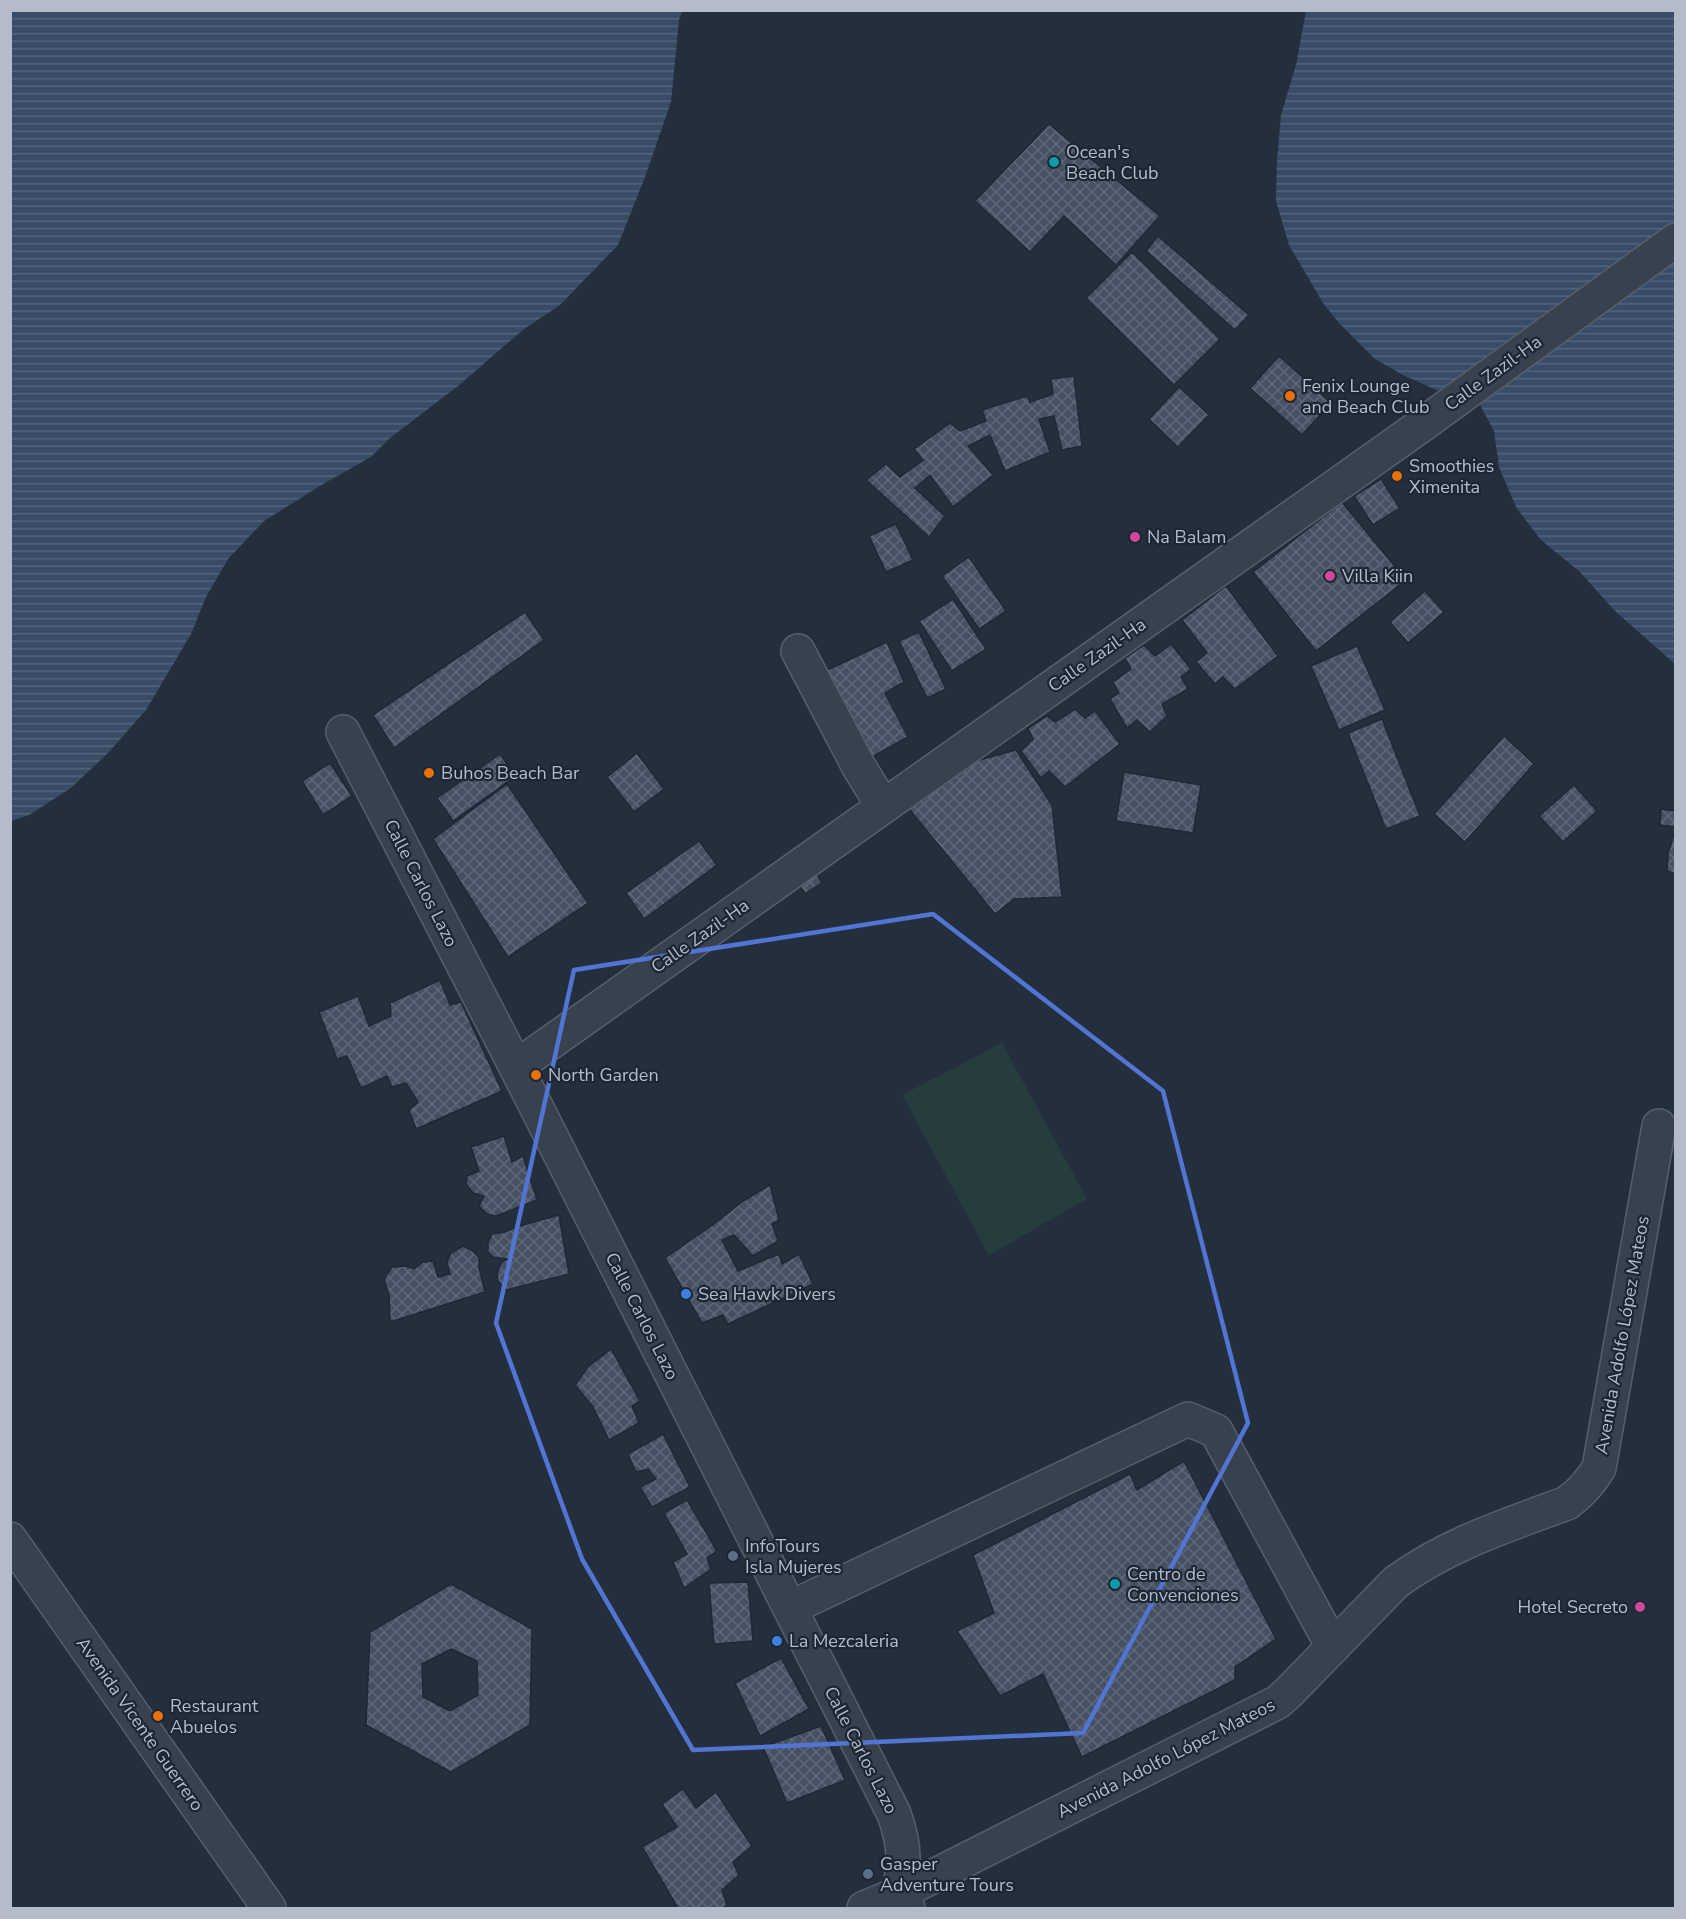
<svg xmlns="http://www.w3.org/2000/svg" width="1686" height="1919" viewBox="0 0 1686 1919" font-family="'Nunito Sans',sans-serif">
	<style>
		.pitch { fill: #263c3f }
		.water { fill: url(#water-rules) }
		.building { fill: url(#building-cross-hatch); stroke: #1f2835; stroke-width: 1.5; fill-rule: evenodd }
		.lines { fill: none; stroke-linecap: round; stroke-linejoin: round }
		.minor-casing { stroke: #565f6c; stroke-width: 36 }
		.minor { stroke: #38414e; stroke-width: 33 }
		.marked { fill: none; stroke: #5274d3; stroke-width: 4.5; stroke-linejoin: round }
		.culture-dot { fill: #0f9aa8; stroke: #1d2633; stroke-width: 2 }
		.food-dot { fill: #e8710a; stroke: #1d2633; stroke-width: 2 }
		.hotel-dot { fill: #d1479c; stroke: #1d2633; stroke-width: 2 }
		.shop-dot { fill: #3f7fe0; stroke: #1d2633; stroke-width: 2 }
		.service-dot { fill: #5c6f8a; stroke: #1d2633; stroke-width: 2 }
		.labels { text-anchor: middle; stroke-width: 4.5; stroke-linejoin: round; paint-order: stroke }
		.poi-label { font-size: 18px; fill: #b4bcc9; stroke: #1d2633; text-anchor: start }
		.street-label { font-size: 18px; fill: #b4bcc9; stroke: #1d2633 }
	</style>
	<defs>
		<pattern id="water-rules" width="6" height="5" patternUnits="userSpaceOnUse" patternTransform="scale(1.5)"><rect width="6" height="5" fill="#394c67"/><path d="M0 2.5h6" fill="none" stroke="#53647b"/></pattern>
		<pattern id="building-cross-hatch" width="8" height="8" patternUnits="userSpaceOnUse" patternTransform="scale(1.5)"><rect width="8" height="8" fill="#455162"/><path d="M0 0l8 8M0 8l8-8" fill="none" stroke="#5d6877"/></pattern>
	</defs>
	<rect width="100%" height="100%" fill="#242f3e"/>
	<path class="pitch" d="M1002,1043L1087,1199L989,1255L902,1095Z"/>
	<g class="water">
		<path d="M10,11H682L679,20L671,102L645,177L618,245L560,305L524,329L458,386L390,438L371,457L323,484L264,521L228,559L206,597L191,634L146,710L108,753L71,788L29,815L11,821Z"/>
		<path d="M1306,11H1675V664L1614,610L1579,571L1541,540L1516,507L1499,467L1494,431L1479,403L1441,392L1403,375L1375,359L1339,323L1323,303L1289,245L1276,201L1277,161L1281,115L1296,65Z"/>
	</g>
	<g class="building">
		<path d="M1049,124L1160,216L1116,265L1064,216L1030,252L975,201Z"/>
		<path d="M1158,236L1249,315L1235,330L1146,251Z"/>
		<path d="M1132,252L1220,339L1174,385L1086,298Z"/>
		<path d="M1279,356L1331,403L1302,435L1250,388Z"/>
		<path d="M1074,376L1082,446L1062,450L1054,416L1039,419L1050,452L1005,471L990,435L968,446L993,475L953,507L930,475L915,488L945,516L929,537L866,480L886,464L900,477L923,460L914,449L950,423L960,431L986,421L982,410L1027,396L1030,402L1053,394L1051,379Z"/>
		<path d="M1179,387L1209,415L1178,447L1149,419Z"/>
		<path d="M1381,479L1400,508L1373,525L1354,496Z"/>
		<path d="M1342,502L1406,580L1316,651L1253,572Z"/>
		<path d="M896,524L913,560L886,572L869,536Z"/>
		<path d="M969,557L1006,611L979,629L942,576Z"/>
		<path d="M1226,586L1278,656L1235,689L1223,677L1215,684L1196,662L1207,653L1182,620Z"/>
		<path d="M1425,591L1444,612L1408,643L1390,622Z"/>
		<path d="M953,599L986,649L952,671L919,621Z"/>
		<path d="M525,612L544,640L394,748L373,715Z"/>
		<path d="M919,632L946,689L927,698L899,641Z"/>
		<path d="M887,642L904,682L885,693L908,737L870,758L823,672Z"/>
		<path d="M1171,644L1191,669L1181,677L1188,689L1162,704L1167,716L1150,732L1137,720L1127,728L1110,699L1119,693L1113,682L1131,669L1125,658L1144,645L1155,656Z"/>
		<path d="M1357,646L1385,710L1339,730L1311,666Z"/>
		<path d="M1075,709L1085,718L1095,711L1120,744L1065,787L1049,771L1041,778L1021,751L1033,739L1028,728L1047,716L1055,722Z"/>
		<path d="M1382,719L1420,816L1386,829L1348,733Z"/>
		<path d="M1504,736L1534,764L1465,842L1434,814Z"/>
		<path d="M1016,750L1052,805L1062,897L1014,899L995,914L909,809L945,781L979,760Z"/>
		<path d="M637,753L664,789L634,812L607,777Z"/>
		<path d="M500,754L516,776L453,821L437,798Z"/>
		<path d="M330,763L352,796L323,815L302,781Z"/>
		<path d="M1124,772L1201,785L1193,833L1116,821Z"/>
		<path d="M507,784L588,903L508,957L433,839Z"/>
		<path d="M1574,785L1597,811L1563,842L1539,816Z"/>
		<path d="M1661,809L1676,811V827L1660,825Z"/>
		<path d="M1676,827V874L1667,871L1668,854Z"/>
		<path d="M699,841L717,865L644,919L626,893Z"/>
		<path d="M813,868L822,883L805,894L796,880Z"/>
		<path d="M440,980L450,1005L461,1002L502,1091L416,1129L409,1110L418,1102L406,1083L392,1087L387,1076L361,1088L347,1056L337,1059L319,1012L358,996L369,1026L391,1016L390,1003Z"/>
		<path d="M504,1136L512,1162L523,1156L537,1200L496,1216L487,1214L479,1206L484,1196L473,1193L466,1184L467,1176L479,1171L471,1147Z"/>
		<path d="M770,1185L779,1220L772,1224L778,1241L753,1256L734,1235L722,1240L738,1271L779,1254L782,1264L799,1254L813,1284L728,1324L723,1315L702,1323L665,1258L714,1224L743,1201Z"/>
		<path d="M559,1215L569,1274L506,1290L498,1281L497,1273L501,1263L507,1259L493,1257L488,1252V1243L492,1234L505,1232L516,1227Z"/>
		<path d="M463,1246L473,1251L479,1258V1268L485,1292L390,1322L389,1295L384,1279L392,1267L406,1266L414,1269L423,1262L433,1261L438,1277L450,1274L447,1262L451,1253Z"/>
		<path d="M611,1349L640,1401L632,1406L639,1423L609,1440L593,1407L575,1385L588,1367Z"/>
		<path d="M663,1434L690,1487L652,1507L640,1487L656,1479L648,1469L636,1472L628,1454Z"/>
		<path d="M1184,1461L1276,1639L1235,1667V1680L1082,1757L1043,1674L1000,1696L957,1631L994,1613L973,1555L1130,1474L1137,1490Z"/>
		<path d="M687,1500L717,1551L707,1558L711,1569L684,1588L673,1562L687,1554L664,1513Z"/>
		<path d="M748,1582L753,1641L714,1644L709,1583Z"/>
		<path d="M451,1584L532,1629L530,1725L451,1772L366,1725L370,1632ZM451,1649L477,1661L478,1695L450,1711L423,1697L422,1664Z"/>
		<path d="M781,1658L809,1709L760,1736L735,1683Z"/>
		<path d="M821,1726L845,1780L787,1803L763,1747Z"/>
		<path d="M683,1789L696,1808L716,1792L752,1846L733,1862L739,1875L722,1890L727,1906L723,1908H678L642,1847L677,1827L662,1804Z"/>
	</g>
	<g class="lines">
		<g class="minor-casing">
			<g id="minor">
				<path d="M798,651L859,767L883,806"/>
				<path d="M343,732L516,1067L894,1814C899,1828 903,1841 903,1857C903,1881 896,1885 908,1908"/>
				<path d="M516,1067L1426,422L1676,240"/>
				<path d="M10,1539L269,1908"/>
				<path d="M790,1608L1188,1419L1216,1431L1333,1647"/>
				<path d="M864,1908L900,1893L1278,1702L1289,1692L1396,1582C1448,1544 1508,1525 1567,1503C1581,1493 1590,1483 1599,1468L1659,1126"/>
			</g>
		</g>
		<use href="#minor" class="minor"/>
	</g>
	<path class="marked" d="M933,914L1163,1091L1248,1423L1083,1733L693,1750L582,1559L496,1323L574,970Z"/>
	<g class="culture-dot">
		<circle cx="1054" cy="162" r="6"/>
		<circle cx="1115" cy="1584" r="6"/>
	</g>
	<g class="food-dot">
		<circle cx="1290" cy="396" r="6"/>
		<circle cx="1397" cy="476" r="6"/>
		<circle cx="429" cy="773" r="6"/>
		<circle cx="536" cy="1075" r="6"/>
		<circle cx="158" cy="1716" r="6"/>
	</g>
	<g class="hotel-dot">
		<circle cx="1135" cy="537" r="6"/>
		<circle cx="1330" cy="576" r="6"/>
		<circle cx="1640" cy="1607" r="6"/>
	</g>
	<g class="shop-dot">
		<circle cx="686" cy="1294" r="6"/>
		<circle cx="777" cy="1641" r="6"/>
	</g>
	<g class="service-dot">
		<circle cx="733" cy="1556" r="6"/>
		<circle cx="868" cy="1874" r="6"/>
	</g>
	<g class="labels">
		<g class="poi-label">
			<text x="1066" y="158">Ocean's<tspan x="1066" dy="21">Beach Club</tspan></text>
			<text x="1302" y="392">Fenix Lounge<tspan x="1302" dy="21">and Beach Club</tspan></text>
			<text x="1409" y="472">Smoothies<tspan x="1409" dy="21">Ximenita</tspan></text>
			<text x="1147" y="543">Na Balam</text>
			<text x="1342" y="582">Villa Kiin</text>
			<text x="441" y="779">Buhos Beach Bar</text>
			<text x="548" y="1081">North Garden</text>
			<text x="698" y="1300">Sea Hawk Divers</text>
			<text x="745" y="1552">InfoTours<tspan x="745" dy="21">Isla Mujeres</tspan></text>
			<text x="1127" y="1580">Centro de<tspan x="1127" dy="21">Convenciones</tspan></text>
			<text x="1628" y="1613" text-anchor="end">Hotel Secreto</text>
			<text x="789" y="1647">La Mezcaleria</text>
			<text x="170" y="1712">Restaurant<tspan x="170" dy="21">Abuelos</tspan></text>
			<text x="880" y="1870">Gasper<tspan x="880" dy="21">Adventure Tours</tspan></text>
		</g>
		<g class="street-label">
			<text transform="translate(1493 373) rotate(-36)" y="6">Calle Zazil-Ha</text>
			<text transform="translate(1097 655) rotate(-35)" y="6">Calle Zazil-Ha</text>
			<text transform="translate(421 883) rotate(63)" y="6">Calle Carlos Lazo</text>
			<text transform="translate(700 936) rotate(-35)" y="6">Calle Zazil-Ha</text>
			<text transform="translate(642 1316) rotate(63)" y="6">Calle Carlos Lazo</text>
			<text transform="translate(1622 1335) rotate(-80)" y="6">Avenida Adolfo López Mateos</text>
			<text transform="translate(140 1724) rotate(55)" y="6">Avenida Vicente Guerrero</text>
			<text transform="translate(861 1750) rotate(63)" y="6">Calle Carlos Lazo</text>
			<text transform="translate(1166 1758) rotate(-27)" y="6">Avenida Adolfo López Mateos</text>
		</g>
	</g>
	<rect width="1686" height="1919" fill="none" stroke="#b4bcc9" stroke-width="24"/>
</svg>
